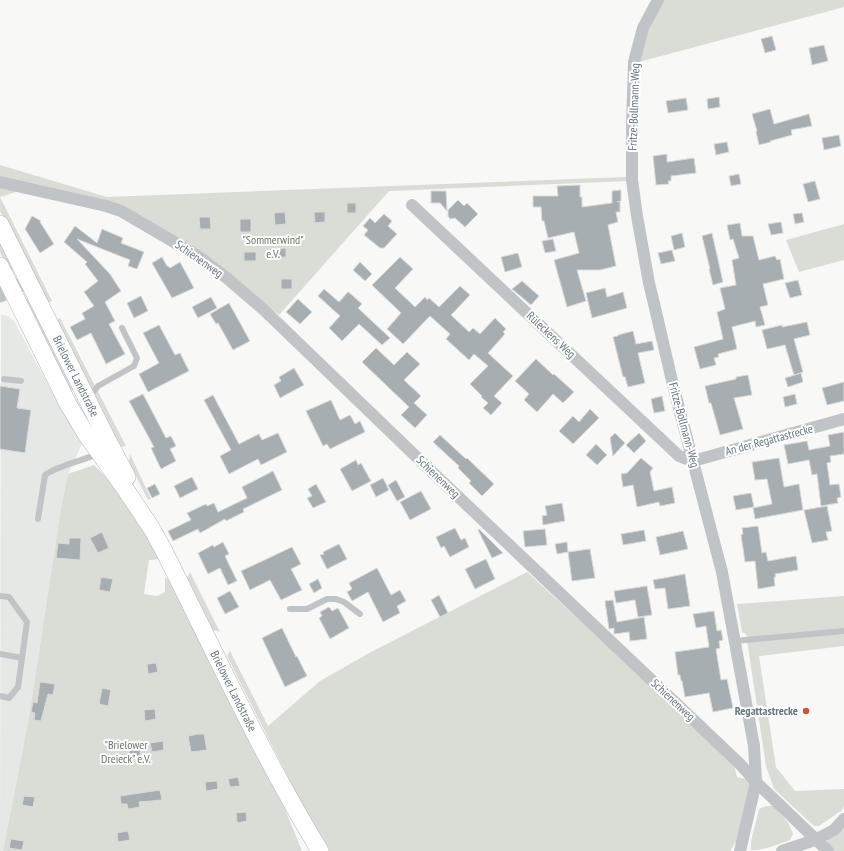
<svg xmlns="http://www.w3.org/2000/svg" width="844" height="851" viewBox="0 0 844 851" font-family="'PT Sans Narrow',sans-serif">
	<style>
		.built { fill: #e6e8e6 }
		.green { fill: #d9ddd6 }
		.building { fill: #a6aeb2; stroke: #dadad8 }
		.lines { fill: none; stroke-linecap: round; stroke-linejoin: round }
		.secondary-casing { stroke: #b3b8bb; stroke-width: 18 }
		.service { stroke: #c0c4c7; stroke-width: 6 }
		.minor { stroke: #c0c4c7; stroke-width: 12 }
		.tertiary { stroke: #c0c4c7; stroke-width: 15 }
		.secondary { stroke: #fff; stroke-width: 17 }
		.poi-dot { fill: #ce5440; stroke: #fff; stroke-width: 1.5 }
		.labels { text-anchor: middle; stroke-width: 4; stroke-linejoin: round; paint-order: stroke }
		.street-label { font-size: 12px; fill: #66767d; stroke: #fff }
		.park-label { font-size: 12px; fill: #697665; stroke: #fff }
		.poi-label { font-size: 12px; font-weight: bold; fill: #66767d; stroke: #fff; text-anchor: end }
	</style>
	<rect width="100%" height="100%" fill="#f8f8f6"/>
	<path class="built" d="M1,314L8,316L14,321L52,392L82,444L68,474L61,508L29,717L3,851H0Z"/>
	<g class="green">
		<path d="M663,0H844V7L639,62L647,29Z"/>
		<path d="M0,165L107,197L627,177V181L389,191L279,315L199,252L139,219L22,190L0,197L52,301L48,303L0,211Z"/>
		<path d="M844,224V260L799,272L786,240Z"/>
		<path d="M0,239L13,269L12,273L11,274L0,252Z"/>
		<path d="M25,297L33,306L74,389L70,390L22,298Z"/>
		<path d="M60,318L126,446L118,447L57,320Z"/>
		<path d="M130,454L151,499L148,500L129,463Z"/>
		<path d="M94,465L126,497L160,559L149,560L144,594L157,596L165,592V577L170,581L285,809L302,851H3L29,717L61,508L68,474Z"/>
		<path d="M190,572L220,632L213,630L187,578Z"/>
		<path d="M527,572L733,761L737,777L753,781L739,837L730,851H328L317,835L227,656L230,651L268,726L320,681L371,652Z"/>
		<path d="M844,596V646L759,656L776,767L795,791L844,789V806L842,810L819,826H814L774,789L766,766L746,634L742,632L737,604Z"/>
		<path d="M766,806H774L789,824L793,834L790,840C779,844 763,851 751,850V841L759,809Z"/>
		<path d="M844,826V851H824L827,841Z"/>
	</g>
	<g class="building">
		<path d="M772,36L776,50L765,53L761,39Z"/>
		<path d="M824,45L828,61L812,65L809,48Z"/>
		<path d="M719,97L720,107L708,109L707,99Z"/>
		<path d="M686,98L688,110L668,113L666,101Z"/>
		<path d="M770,109L774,124L809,114L812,126L791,130L792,135L770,141L771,142L759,145L756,132L757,131L752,114Z"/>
		<path d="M839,135L841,146L824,150L822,138Z"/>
		<path d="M727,142L729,152L716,155L714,144Z"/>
		<path d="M667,154V162L694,158L696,173L671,176V181H668L669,184L656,185L653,156Z"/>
		<path d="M739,174L741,184L731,186L729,176Z"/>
		<path d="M815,181L820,199L808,202L803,184Z"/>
		<path d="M580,185V197H582V207L612,203V191L621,190V201L617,202L620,201V212H616L618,222L608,225L616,266L600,270H577L586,301L567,307L554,260L579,253L574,232L548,238L544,221H542L541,207H533V196H558L557,186Z"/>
		<path d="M431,191H446L447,211L440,203H431Z"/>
		<path d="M458,200L464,206L467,203L478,214L465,227L455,218L450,219L448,216V210Z"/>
		<rect x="347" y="203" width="9" height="10"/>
		<path d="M285,212L286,224L275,225L274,213Z"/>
		<path d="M314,212H325V222L315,223Z"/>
		<path d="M802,213L804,222L795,224L793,214Z"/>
		<path d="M384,214L392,221L388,226L397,234L384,248H380L364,235L368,230L363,226L370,218L375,223Z"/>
		<path d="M32,216L41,221L40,222L54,244L40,253L25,229Z"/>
		<path d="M199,217H210L211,229H200Z"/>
		<rect x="240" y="219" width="11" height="13"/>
		<path d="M781,222L783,233L771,235L768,224Z"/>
		<path d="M740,223L742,236H753L759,260L775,256L777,260L780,259L784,279L763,284L768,305L760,307L765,325L756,327L755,321L732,327L737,349L718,354L719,357L714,358L716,365L700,369L694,347L723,339L717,312L725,309L720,288L736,285L732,260L739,258L733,239L730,240L727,225Z"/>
		<path d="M75,226L97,243L102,229L123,238L121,243L144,252L137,269L128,266L130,260L77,239L110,274L121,291L105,302L115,321L109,324L125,354L106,364L91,333L77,340L70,327L85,319L82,313L94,306L84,292L98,281L85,264L87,262L64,242Z"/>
		<path d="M682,233L685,247L674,250L671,236Z"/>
		<path d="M712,233L723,282L713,285L709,269H710L702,236Z"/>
		<path d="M553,239L556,251L545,253L542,241Z"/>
		<path d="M286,248V257L274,258V249Z"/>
		<path d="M672,250L675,261L661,264L658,253Z"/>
		<rect x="244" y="252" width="12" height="9"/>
		<path d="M518,253L522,267L505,272L501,257Z"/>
		<path d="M162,257L167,266H168L170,268L180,262L194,288L172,298L152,263Z"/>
		<path d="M400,257L413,269L395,288L415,307L425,297L427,300L429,298L439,307L460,286L470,295L451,315L469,332L473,328L480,334L495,318L506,329L503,332L505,334L488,353L513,376L494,396L502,403L491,415L483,408L488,403L481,397L482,396L470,384L488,366L474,354L469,360L446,339L450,334L430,316L403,344L387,329L401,313L372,285Z"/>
		<path d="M360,262L372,274L365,281L353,270Z"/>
		<rect x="281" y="279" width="11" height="10"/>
		<path d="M798,280L802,295L790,298L785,283Z"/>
		<path d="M522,281L539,296L531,305L512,289Z"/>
		<path d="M605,288L607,297L623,292L627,308L592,318L586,293Z"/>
		<path d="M324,289L339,302L348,292L352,295L362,304L358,308L390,338L382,345L359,324L342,341L329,328L340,316L318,296Z"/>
		<path d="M141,296L148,311L134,318L127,303Z"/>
		<path d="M211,297L217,308L198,318L192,307Z"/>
		<path d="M298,299L312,312L300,324L286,312Z"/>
		<path d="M229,303L250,341L233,350L218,323L216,324L210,314Z"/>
		<path d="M807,322L810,335L794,339L803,372L794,375L785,345L767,349L762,330L782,325V327Z"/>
		<path d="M159,325L175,355L180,353L189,371L148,392L139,374L159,363L143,333Z"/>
		<path d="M633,331L636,344L652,341L654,350L638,353L645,383L628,387L625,377H623L613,337L618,336V335Z"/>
		<path d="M376,348L394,365L407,352L420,364L404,380L421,396L414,403L427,415L415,428L401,415L409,407L362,362Z"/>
		<path d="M536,359L553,375L554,374L574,392L563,403L553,394L537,412L524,400L529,394L515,381Z"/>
		<path d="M294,368L304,385L280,398L274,385L281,381L279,377Z"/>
		<path d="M801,373L803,382L788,387L785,378Z"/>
		<path d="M748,375L752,395L734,398L743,429L720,435L711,403H709L705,386L736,379V377Z"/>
		<path d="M844,382V401L827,405L822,388Z"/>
		<path d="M0,386L20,389L17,408L31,410L25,453L0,449Z"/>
		<path d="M143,394L166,438L171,436L176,446L170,449L176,461L161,469L151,448L154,447L129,401Z"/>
		<path d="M795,394L797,404L785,407L783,397Z"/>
		<path d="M213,395L239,444L259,434L262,440L278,433L287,452L261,465L258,459L229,474L220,456L231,450L204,400Z"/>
		<path d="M662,396L665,411L654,413L651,399Z"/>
		<path d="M331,400L340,420L350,415L355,424L360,421L365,432L330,449L327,444L323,446L306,411Z"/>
		<path d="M590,409L599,418L573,444L559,431L573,416L579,422Z"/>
		<path d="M844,432V454L830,456L831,462L827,463L830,485L839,484L841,497L837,498L838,503L821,506L817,474L812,475L809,460L788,464L784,445L807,441L809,450L830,446L828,435Z"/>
		<path d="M615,433L625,443L613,456L610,438Z"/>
		<path d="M639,433L646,441L634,453L626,445Z"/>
		<path d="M440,435L466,459L467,458L494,484L482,496L469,483L471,481L458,468L459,466L433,442Z"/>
		<path d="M596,444L607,455L597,465L586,455Z"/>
		<path d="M641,458L653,468L650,472L654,491L672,487L675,503L660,506L659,502L637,507L633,485L623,487L621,474L627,473Z"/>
		<path d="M779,458L784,487L799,484L803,510L755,519L753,508L772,504L767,479L755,480L752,462Z"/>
		<path d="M356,460L358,465L361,463L371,481L352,491L340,469Z"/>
		<path d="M273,471L282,490L243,509L244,512L226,521L225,519L200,533L198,529L173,541L168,531L191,520L187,513L206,504L207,506L214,503L218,512L247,498L242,487Z"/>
		<path d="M192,477L198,489L180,498L174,486Z"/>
		<path d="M383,478L389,490L376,497L370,485Z"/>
		<path d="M396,480L405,497L397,501L388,485Z"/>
		<path d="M155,484L160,494L152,498L147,488Z"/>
		<path d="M316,484L326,502L313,508L307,498L312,496L308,489Z"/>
		<path d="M421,491L431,509L410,520L400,502Z"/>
		<path d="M751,493L754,507L736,510L733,496Z"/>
		<path d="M562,503L565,521L543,525L542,516L547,515L545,506Z"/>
		<path d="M827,506L832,531L826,532L828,540L812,543L804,510Z"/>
		<path d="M758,526L762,553L766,552L768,561L796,556L798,570L775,574L776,577H774L775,586L758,589L755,561L745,562L741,535L743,534L742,528Z"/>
		<path d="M455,528L461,540L465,538L469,547L450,557L444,546L441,548L436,537Z"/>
		<path d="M479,529L503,553L492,558L478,530Z"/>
		<path d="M545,529L547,545L525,547L523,531Z"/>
		<path d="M644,530L646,541L623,545L621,534Z"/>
		<path d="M683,531L688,549L660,555L656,537Z"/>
		<path d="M102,532L109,548L98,553L90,538Z"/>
		<path d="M69,538H81L80,560L56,558L58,543L69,544Z"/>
		<path d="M223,542L229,554L225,556L237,581L228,585L220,568L208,574L198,553L213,545L214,547Z"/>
		<path d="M567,542L568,552L557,554L555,544Z"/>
		<path d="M339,544L347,559L327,569L320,555L324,554L323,552Z"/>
		<path d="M292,547L301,564L291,569L302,590L281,600L270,580L250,590L241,571Z"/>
		<path d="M590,549L595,578L572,581L568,552Z"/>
		<path d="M486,559L495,579L475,589L465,569Z"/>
		<path d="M377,568L391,595L400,590L406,601L397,606L400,613L383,622L368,592L352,601L347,592L352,589L349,583Z"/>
		<path d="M685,574L690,606L668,609L665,588L655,589L653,580Z"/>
		<path d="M101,577L113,579L110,592L99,590Z"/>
		<path d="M318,579L322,588L314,593L309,584Z"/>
		<path d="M647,586L652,615L638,617L635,600L616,603L614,591Z"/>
		<path d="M230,591L239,607L225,614L217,598Z"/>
		<path d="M439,595L448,613L440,617L431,600Z"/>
		<path d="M613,600L617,622L644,617L647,639L630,641L629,632L614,634V628L609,629L605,601Z"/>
		<path d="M329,607L332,611L338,608L349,628L330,639L319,618L322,616L320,612Z"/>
		<path d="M714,611L717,631L721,630L723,640L719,641L720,648L716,649L721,680L727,679L733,708L713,712L709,693L685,697L682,681H681L680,675H678L675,652L709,647L706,626L696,628L693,614Z"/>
		<path d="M282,628L296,657L297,656L307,676L285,687L262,638Z"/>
		<path d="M156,663L158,672L148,674L147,664Z"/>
		<path d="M40,682L55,684L53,695L48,694L41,721L34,720L35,713L31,712L33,702L37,703Z"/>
		<path d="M102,688L111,690L108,706L99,704Z"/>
		<path d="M155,709L156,719L145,721L144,710Z"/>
		<path d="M198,734H204L207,750L191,752L188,736Z"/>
		<path d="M163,741L164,750L152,752L150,743Z"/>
		<path d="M130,745L140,746V757L129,756Z"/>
		<path d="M238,777L240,786L230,787L228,779Z"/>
		<path d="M217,781L218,789L206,791L205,782Z"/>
		<path d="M160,790L162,800L139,802L140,807L128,809L127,804H121L120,796Z"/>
		<path d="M24,796L35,797L33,807L22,805Z"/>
		<path d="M246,812L247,821L237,823L236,813Z"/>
		<path d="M128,831L130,840L118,842L117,833Z"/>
		<path d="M11,839L24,841L22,850L9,848Z"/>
	</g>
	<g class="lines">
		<g class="secondary-casing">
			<g id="secondary">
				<path id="s1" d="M0,224L108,441L127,477"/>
				<path id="s2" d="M0,266L68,404L86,434L126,490L152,529L163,549C214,650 261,754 320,851"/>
			</g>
		</g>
		<g class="service">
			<path d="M4,379L21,381"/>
			<path d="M87,395L95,390L98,386L134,366L137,358L122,328"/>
			<path d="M38,519L45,475C61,464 81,462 99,453"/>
			<path d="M0,596L9,597L27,622L18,687L9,698L0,696"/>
			<path d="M290,609H307L327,599H336L344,602L360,614"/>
			<path d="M735,641L844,631"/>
			<path d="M0,654L22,658"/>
		</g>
		<g class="minor">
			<path d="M658,0L643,28L634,62L632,125V180L637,216L649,283L655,308L673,385L722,572L754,746L756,782L740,851"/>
			<path d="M0,182L106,206L121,211L174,242L202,259L228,279L264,310L428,468L739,763L756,782L828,851"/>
			<path d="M412,205L679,456L693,461"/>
			<path d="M693,461L844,419"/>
			<path d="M782,851L815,840L834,830L844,819"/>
		</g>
		<path class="tertiary" d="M0,295L28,281"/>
		<use href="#secondary" class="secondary"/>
	</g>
	<circle class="poi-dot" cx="806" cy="711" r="4"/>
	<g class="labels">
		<g class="street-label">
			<text transform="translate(634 107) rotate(-88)" y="4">Fritze-Bollmann-Weg</text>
			<text transform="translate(199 259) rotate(35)" y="4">Schienenweg</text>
			<text transform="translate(551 335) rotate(43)" y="4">Rüleckens Weg</text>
			<text dy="4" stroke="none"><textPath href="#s1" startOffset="170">Brielower Landstraße</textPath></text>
			<text transform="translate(684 425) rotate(75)" y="4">Fritze-Bollmann-Weg</text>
			<text transform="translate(769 440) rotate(-15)" y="4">An der Regattastrecke</text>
			<text transform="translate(438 477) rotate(44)" y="4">Schienenweg</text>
			<text dy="4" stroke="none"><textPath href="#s2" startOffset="486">Brielower Landstraße</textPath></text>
			<text transform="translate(673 700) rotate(43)" y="4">Schienenweg</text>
		</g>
		<g class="park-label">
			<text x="273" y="244">"Sommerwind"<tspan x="273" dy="14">e.V.</tspan></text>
			<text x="126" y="749">"Brielower<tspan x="126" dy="14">Dreieck" e.V.</tspan></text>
		</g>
		<g class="poi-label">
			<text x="798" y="715">Regattastrecke</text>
		</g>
	</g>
</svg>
